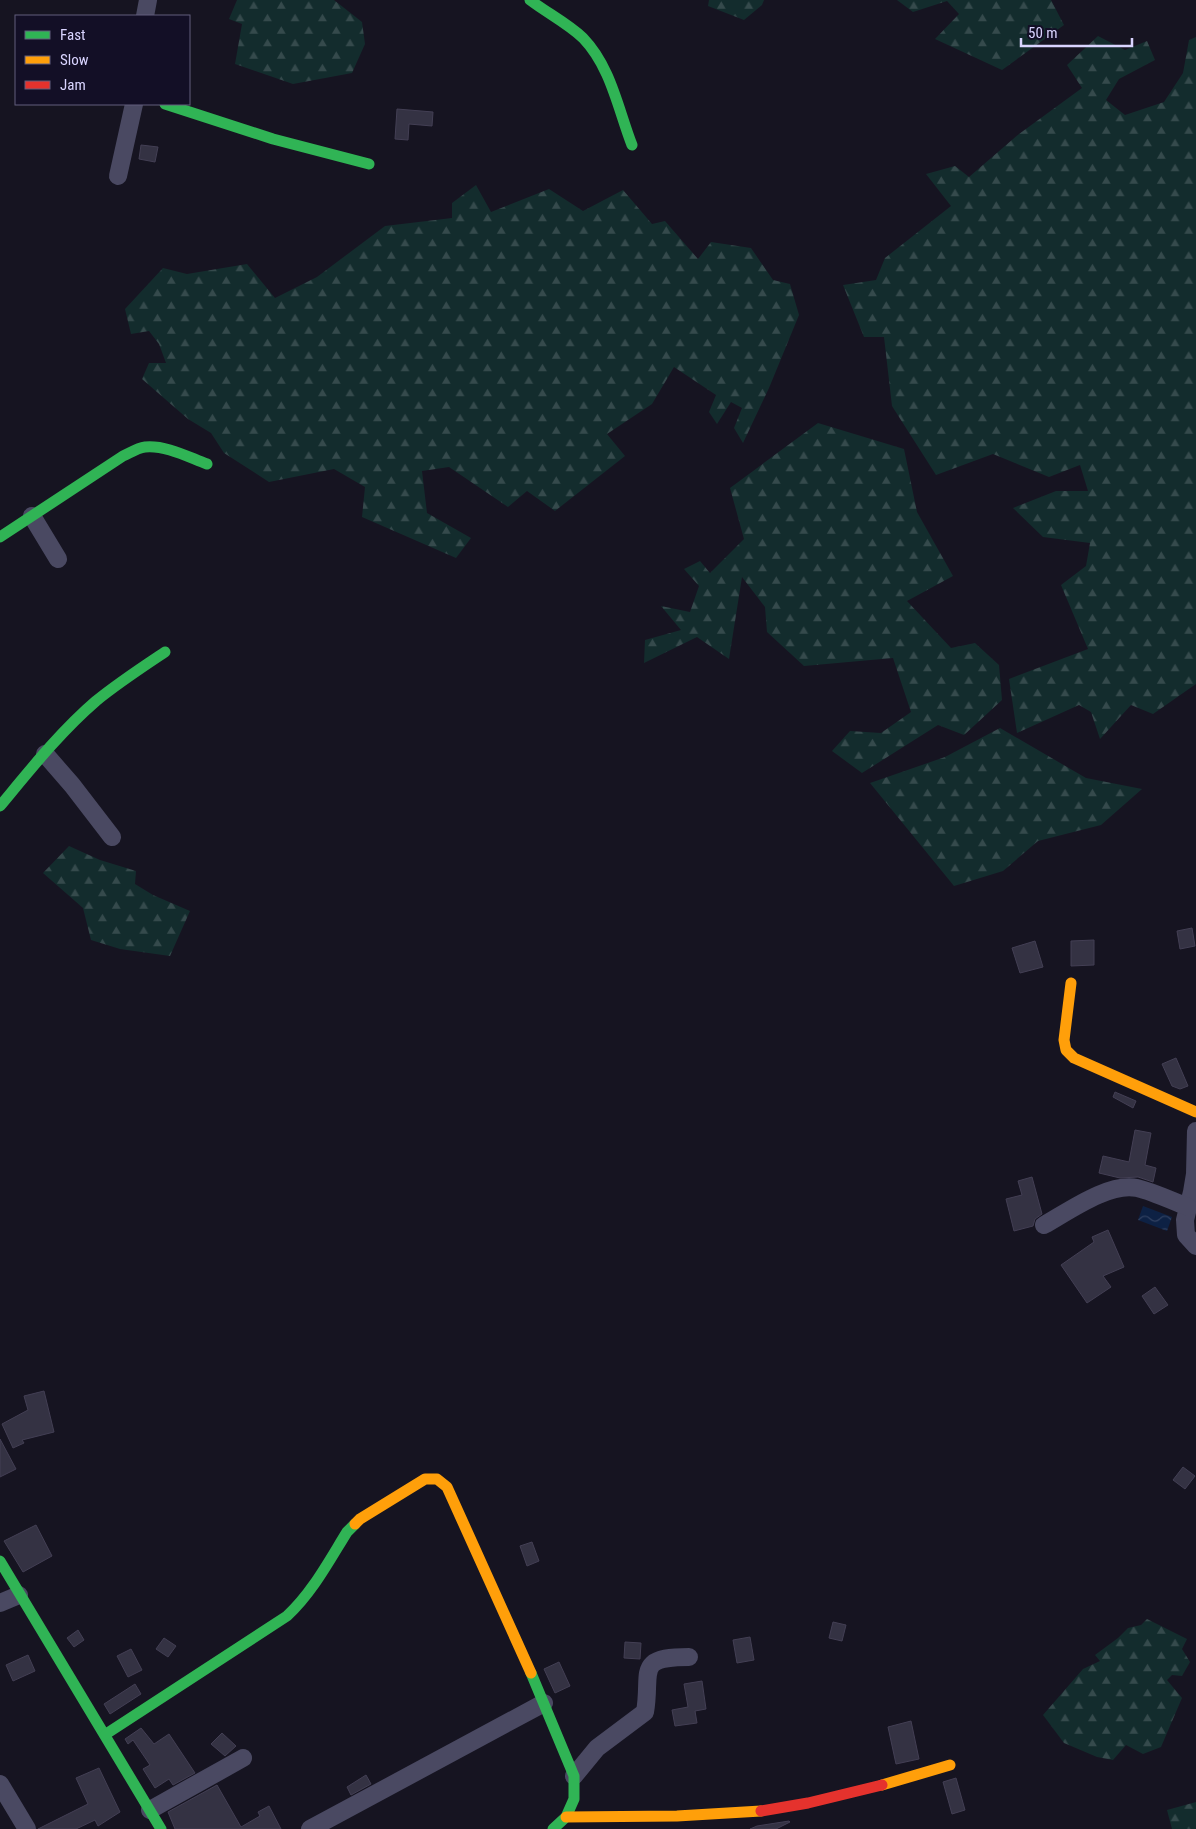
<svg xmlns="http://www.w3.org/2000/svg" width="1196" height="1829" viewBox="0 0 1196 1829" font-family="'Roboto Condensed',sans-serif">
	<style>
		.forest { fill: url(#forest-firs) }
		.water { fill: url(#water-waves) }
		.building { fill: #343243; stroke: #433f54 }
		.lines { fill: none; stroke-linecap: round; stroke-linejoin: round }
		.street { stroke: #4a4962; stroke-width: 18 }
		.fast { stroke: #30b455; stroke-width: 11 }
		.slow { stroke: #ff9f0a; stroke-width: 11 }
		.jam { stroke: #e5322d; stroke-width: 11 }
	</style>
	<defs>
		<pattern id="forest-firs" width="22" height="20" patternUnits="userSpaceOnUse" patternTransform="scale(1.25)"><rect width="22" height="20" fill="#132c2d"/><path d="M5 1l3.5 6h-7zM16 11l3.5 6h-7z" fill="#354a4c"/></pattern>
		<pattern id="water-waves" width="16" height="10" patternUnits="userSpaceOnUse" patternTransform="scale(1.25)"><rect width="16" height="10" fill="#0d2144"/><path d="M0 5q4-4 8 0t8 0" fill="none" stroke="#304060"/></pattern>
	</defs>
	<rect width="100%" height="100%" fill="#161421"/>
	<g class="forest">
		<path d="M237,0H334L362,22L365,44L352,73L293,84L235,64L242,24L229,19Z"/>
		<path d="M709,0H764L762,5L744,20L708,6Z"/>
		<path d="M897,0H1051L1064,25L1002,70L935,39L959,14L947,1L913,12Z"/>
		<path d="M1098,36L1125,50L1147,41L1155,60L1119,79L1106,100L1125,115L1164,102L1183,73L1189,40L1196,37V684L1153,714L1131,705L1100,739L1091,712L1079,705L1017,733L1009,679L1088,649L1061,585L1086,566L1090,543L1043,537L1013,508L1056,491H1088L1080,465L1049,477L993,454L936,475L892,406L884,337H864L843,285L876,280L885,258L951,206L926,174L955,166L969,177L1019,134L1082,88L1067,65Z"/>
		<path d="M476,185L491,212L549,189L583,211L623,190L652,224L665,221L698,259L711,242L751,248L773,280L790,284L799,315L769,388L743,443L734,428L742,408L731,402L717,424L709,412L716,395L674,367L652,404L607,434L625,456L555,511L527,491L508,507L449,467L422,471L427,513L471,538L456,558L362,517L365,487L334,469L269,482L224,453L211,433L188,419L142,379L149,363H166L159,344L149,331L131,334L125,309L163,268L187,274L247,264L275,298L317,277L385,226L452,218V203Z"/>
		<path d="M818,423L904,449L917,512L953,576L907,601L951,648L975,643L999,665L1002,700L964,735L938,725L862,773L832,751L850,731L881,733L911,712L893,658L804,666L767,632L765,607L742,577L729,659L697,637L644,663L645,640L681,630L661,606L690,612L699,586L684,569L700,561L710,573L744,539L730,488Z"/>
		<path d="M1000,728L1086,778L1142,789L1101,825L1038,841L1003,871L954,886L870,783L945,757Z"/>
		<path d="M69,846L100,860L136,871L135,884L153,895L190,911L170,956L120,949L91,940L83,908L43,873Z"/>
		<path d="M1147,1619L1187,1639L1182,1649L1190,1662L1182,1676L1172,1675L1167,1680L1182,1698L1161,1747L1143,1754L1126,1745L1113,1760L1097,1757L1064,1743L1043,1715L1083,1669L1100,1661L1095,1655L1118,1638L1128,1628L1141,1625Z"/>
		<path d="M1196,1802V1829H1172L1167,1810Z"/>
	</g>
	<path class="water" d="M1143,1206L1172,1217L1167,1231L1138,1220Z"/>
	<g class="building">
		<path d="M397,109L433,112L432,126L409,124L408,140L395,139Z"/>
		<path d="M141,145L158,147L155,162L139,159Z"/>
		<path d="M1192,928L1195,946L1180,949L1177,931Z"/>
		<path d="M1094,940V965L1071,966V941Z"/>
		<path d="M1035,941L1043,967L1020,973L1012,948Z"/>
		<path d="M1176,1058L1188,1086L1180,1089L1172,1086L1162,1064Z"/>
		<path d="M1115,1092L1136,1101L1133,1108L1113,1097Z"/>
		<path d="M1135,1130L1151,1133L1145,1165L1156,1168L1153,1182L1138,1177L1120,1178L1099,1173L1103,1156L1129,1162Z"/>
		<path d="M1032,1177L1042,1214L1035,1219L1033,1226L1014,1231L1006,1199L1022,1195L1018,1181Z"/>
		<path d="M1108,1230L1124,1267L1103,1276L1111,1287L1087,1303L1061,1265L1094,1242L1092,1237Z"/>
		<path d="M1155,1287L1168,1305L1154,1314L1142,1296Z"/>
		<path d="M44,1391L54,1432L22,1440L24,1443L13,1448L2,1424L28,1410L24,1396Z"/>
		<path d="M0,1439L16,1469L0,1477Z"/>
		<path d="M1183,1467L1195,1476L1185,1489L1173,1480Z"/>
		<path d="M36,1525L52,1556L23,1572L4,1541Z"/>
		<path d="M532,1542L539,1561L527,1566L520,1546Z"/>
		<path d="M833,1622L846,1625L842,1641L829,1638Z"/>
		<path d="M78,1630L84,1640L74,1647L67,1638Z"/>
		<path d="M750,1637L754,1660L737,1663L733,1640Z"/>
		<path d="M164,1638L176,1646L168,1657L156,1649Z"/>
		<path d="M625,1642L641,1643L640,1659L624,1658Z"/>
		<path d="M131,1649L142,1670L128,1677L117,1656Z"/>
		<path d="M28,1655L35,1671L13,1681L6,1665Z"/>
		<path d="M559,1662L570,1686L555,1693L544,1669Z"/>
		<path d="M702,1681L706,1709L695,1711L697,1723L675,1726L672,1710L688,1707L684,1684Z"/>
		<path d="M135,1684L141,1694L110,1714L104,1704Z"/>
		<path d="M911,1721L919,1759L896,1764L888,1727Z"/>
		<path d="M141,1728L154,1744L169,1734L195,1773L173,1785L169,1779L155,1788L143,1769L150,1765L133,1740L128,1744L125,1739Z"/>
		<path d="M222,1733L236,1746L225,1756L211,1744Z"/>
		<path d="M99,1768L120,1812L98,1826L95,1820L76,1829H38L88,1804L76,1778Z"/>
		<path d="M366,1775L371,1784L351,1795L347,1787Z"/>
		<path d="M956,1778L965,1810L952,1814L943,1782Z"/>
		<path d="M217,1785L241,1827L260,1816L258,1812L269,1806L281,1829H175L168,1812Z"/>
		<path d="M789,1821L790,1822L776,1829H750L757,1826Z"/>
	</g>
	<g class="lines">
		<g class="street">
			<path d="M145,16L148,0"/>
			<path d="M118,176L134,104"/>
			<path d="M32,516L58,559"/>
			<path d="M45,754L72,785L112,837"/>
			<path d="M1196,1131L1195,1174L1192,1192L1185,1220L1186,1235L1196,1246"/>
			<path d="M1044,1225C1069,1211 1109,1182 1137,1188C1154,1192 1172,1201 1188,1207"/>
			<path d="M0,1603L19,1595"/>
			<path d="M574,1776L597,1748L645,1712C652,1672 634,1657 689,1657"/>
			<path d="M0,1784L27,1829"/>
			<path d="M150,1810L243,1758"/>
			<path d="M310,1829L544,1703"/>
		</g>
		<g class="fast">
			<path d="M530,0C547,13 567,23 583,38C611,67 618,109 632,145"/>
			<path d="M165,104L273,139L369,164"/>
			<path d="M0,537L123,456C130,453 137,448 145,447C166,445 188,457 207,464"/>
			<path d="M0,806C30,770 60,732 96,701C118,683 141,668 165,652"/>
			<path d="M0,1561L161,1829"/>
			<path d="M531,1673L574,1776V1799L566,1817L553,1829"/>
			<path d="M106,1734L287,1616C312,1593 329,1561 347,1532L355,1524"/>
		</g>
		<g class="slow">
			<path d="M1071,983L1064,1040L1066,1050L1074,1058L1196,1112"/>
			<path d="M355,1524L360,1519L425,1479H437L447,1487L531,1673"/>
			<path d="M882,1785L950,1765"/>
			<path d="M566,1817L677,1816L761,1811"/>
		</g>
		<path class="jam" d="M761,1811L808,1803L882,1785"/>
	</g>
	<rect x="15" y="15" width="175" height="90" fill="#130f26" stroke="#625e7d"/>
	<rect x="25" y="31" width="25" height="8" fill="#30b455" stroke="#625e7d"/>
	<text x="60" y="40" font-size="15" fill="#d9d4ff">Fast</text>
	<rect x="25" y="56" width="25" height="8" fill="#ff9f0a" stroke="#625e7d"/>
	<text x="60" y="65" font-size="15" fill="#d9d4ff">Slow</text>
	<rect x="25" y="81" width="25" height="8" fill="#e5322d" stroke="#625e7d"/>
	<text x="60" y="90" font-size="15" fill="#d9d4ff">Jam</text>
	<path d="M1021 38v8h111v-8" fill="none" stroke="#d9d4ff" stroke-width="2.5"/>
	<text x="1028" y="38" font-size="15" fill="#d9d4ff" stroke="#130f26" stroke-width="4" paint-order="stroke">50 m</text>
</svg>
